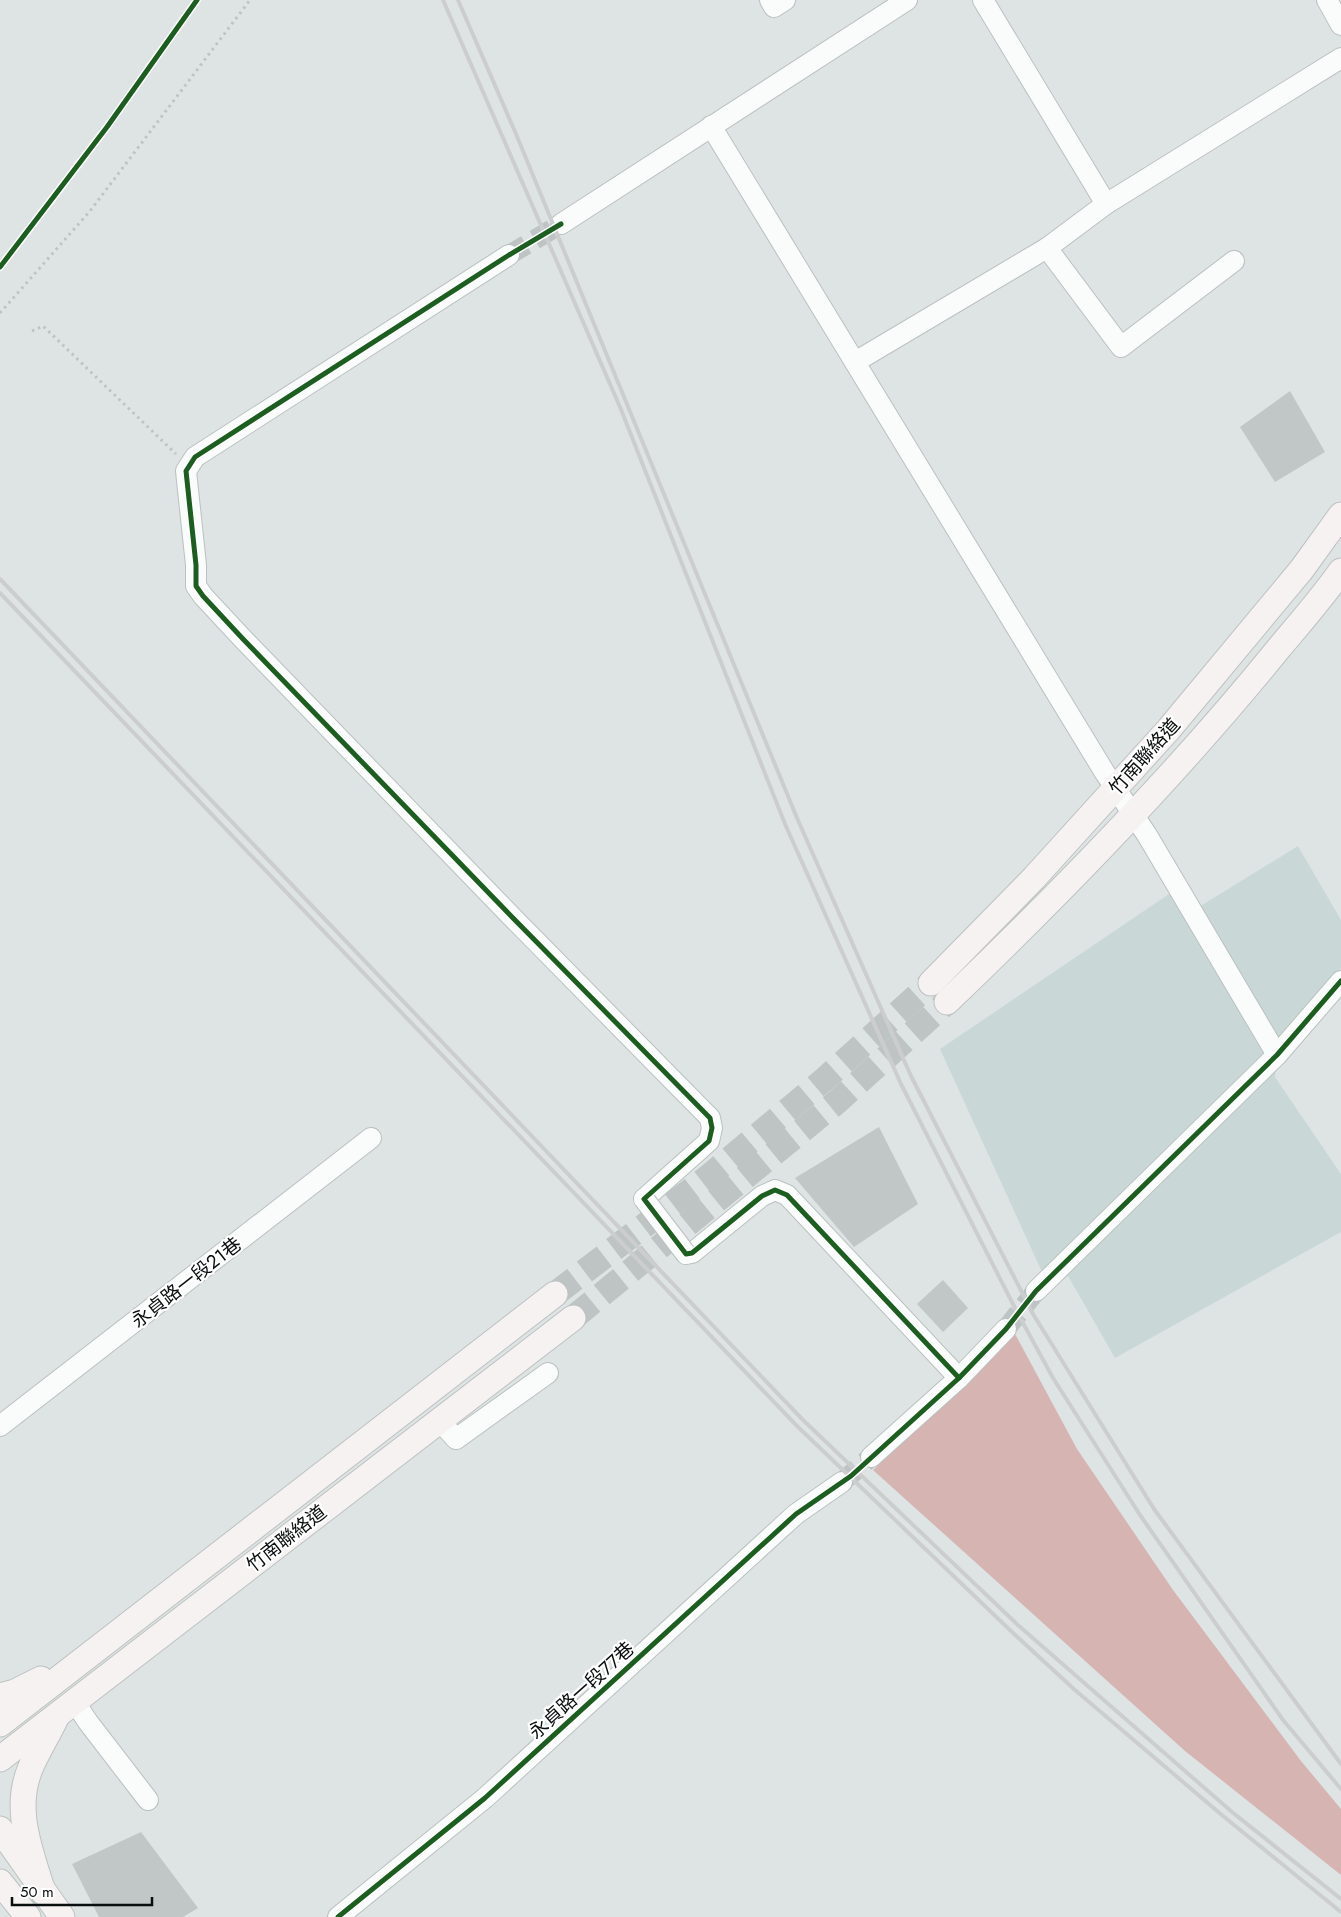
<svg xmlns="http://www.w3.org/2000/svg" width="1341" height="1917" viewBox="0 0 1341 1917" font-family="Jost,'Noto Sans TC',sans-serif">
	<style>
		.built { fill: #c9d8d7 }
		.forest { fill: #d5b4b2 }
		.building { fill: #c1c6c6 }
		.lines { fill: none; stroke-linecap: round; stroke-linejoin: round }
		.minor-tunnel { stroke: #bec4c4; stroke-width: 20; stroke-dasharray: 20 10; stroke-linecap: butt }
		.major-tunnel { stroke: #bec4c4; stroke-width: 25; stroke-dasharray: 25 12; stroke-linecap: butt }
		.minor-casing { stroke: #bbc0c0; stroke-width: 22 }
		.major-casing { stroke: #bdc1c1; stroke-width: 27 }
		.path { stroke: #c0c3c3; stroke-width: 3; stroke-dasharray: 2.5 4; stroke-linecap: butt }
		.minor { stroke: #fafbfb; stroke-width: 20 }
		.major { stroke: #f5f2f1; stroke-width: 25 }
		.rail { stroke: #cccece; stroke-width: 4 }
		.minor-bridge-casing { stroke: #bbc0c0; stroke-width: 22; stroke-linecap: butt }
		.minor-bridge { stroke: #fafbfb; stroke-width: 20 }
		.cycleway-casing { stroke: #fff; stroke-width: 8 }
		.cycleway { stroke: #1b5e20; stroke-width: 5 }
		.labels { text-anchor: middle; stroke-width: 4.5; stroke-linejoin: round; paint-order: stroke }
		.street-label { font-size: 19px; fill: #0a0e0e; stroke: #fff }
	</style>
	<rect width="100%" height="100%" fill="#dee4e4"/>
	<path class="built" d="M1298,846L1341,920V968L1279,1039L1275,1077L1341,1174V1232L1115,1358L1068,1276L1054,1287L1042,1272L940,1049L1172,892L1184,916Z"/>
	<path class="forest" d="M1015,1334L1077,1449L1173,1590L1301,1761L1341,1809V1875L1185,1751L873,1470Z"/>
	<g class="building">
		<path d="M1290,391L1325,452L1275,482L1240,427Z"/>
		<path d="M879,1127L918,1204L854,1247L795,1178Z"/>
		<path d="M943,1280L968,1308L943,1332L917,1304Z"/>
		<path d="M141,1832L198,1908L183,1917H99L72,1864Z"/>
	</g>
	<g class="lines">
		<g class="minor-tunnel">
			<path d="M509,255L561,224"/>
			<path d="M1006,1329L1036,1291"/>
			<path d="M842,1482L871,1457"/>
		</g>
		<g class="major-tunnel">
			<path d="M555,1294L708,1177L826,1078L931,983"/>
			<path d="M573,1318L838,1101L947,1002"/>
		</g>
		<g class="minor-casing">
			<g id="minor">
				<path d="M770,0L774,7L785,0"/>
				<path d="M983,0L1106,204"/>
				<path d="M1327,0L1341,25"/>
				<path d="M711,126L1105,773L1147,835L1277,1055"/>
				<path d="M561,224L907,0"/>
				<path d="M1047,248L1121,347L1234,261"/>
				<path d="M509,255L195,457L186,471L196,565V586L203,596L243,639L512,917L710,1118L712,1128L709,1141L644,1199"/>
				<path d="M855,362L1047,248L1106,204L1341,58"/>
				<path d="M686,1254L692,1253L762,1196L775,1190L787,1195L959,1378"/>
				<path d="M1036,1291L1277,1055L1341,981"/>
				<path d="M439,1420L456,1439L548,1373"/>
				<path d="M0,1426L371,1138"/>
				<path d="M871,1457L959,1378L1006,1329"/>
				<path d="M74,1701L88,1722L148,1800"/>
				<path d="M338,1917L485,1798L796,1514L842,1482"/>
			</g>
		</g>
		<g class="major-casing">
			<g id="major">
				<path d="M931,983L1034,878L1169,729L1302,569L1341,515"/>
				<path d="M947,1002C1064,890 1177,774 1279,648C1300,623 1322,598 1341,571"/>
				<path d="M0,1696L15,1692L41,1679"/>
				<path d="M0,1724L555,1294"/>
				<path d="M0,1759L573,1318"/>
				<path d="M0,1829L62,1917"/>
				<path d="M0,1882L28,1917"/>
				<path d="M43,1892C31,1852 13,1811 30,1769C37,1752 48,1735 56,1718"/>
			</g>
		</g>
		<g class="path">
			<path d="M0,313L90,211L250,0"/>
			<path d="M32,331L43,326L176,454"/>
		</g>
		<use href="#minor" class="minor"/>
		<use href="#major" class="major"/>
		<g class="rail">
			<path d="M443,0L620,407L785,824L901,1084L1017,1312L1053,1378L1140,1515L1283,1720L1341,1789"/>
			<path d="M458,0L516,134L797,818L911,1076L1033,1314L1154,1509L1341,1764"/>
			<path d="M0,579L803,1420L1019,1626L1232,1812L1341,1899"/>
			<path d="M0,593L797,1426L1012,1632L1075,1690L1223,1816L1341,1912"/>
		</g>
		<g class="minor-bridge-casing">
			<path id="minor-bridge" d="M644,1199L686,1254"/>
		</g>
		<use href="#minor-bridge" class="minor-bridge"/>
		<g class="cycleway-casing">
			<g id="cycleway">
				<path d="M561,224L509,255L195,457L186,471L196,565V586L203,596L243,639L512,917L710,1118L712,1128L709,1141L644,1199L686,1254L692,1253L762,1196L775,1190L787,1195L959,1378"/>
				<path d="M0,267L107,127L197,0"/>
				<path d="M338,1917L485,1798L796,1514L851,1476L959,1378L1006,1329L1036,1291L1277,1055L1341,981"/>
			</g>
		</g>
		<use href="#cycleway" class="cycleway"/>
	</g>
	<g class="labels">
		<g class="street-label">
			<text transform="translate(1144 756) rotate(-48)" y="7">竹南聯絡道</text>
			<text transform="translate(186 1282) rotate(-38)" y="7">永貞路一段21巷</text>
			<text transform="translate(286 1538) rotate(-38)" y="7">竹南聯絡道</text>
			<text transform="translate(581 1690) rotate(-42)" y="7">永貞路一段77巷</text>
		</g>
	</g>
	<path d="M12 1897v8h140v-8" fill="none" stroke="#0a0e0e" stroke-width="2.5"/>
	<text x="20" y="1897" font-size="15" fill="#0a0e0e" stroke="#ffffff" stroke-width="4" paint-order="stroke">50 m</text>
</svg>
